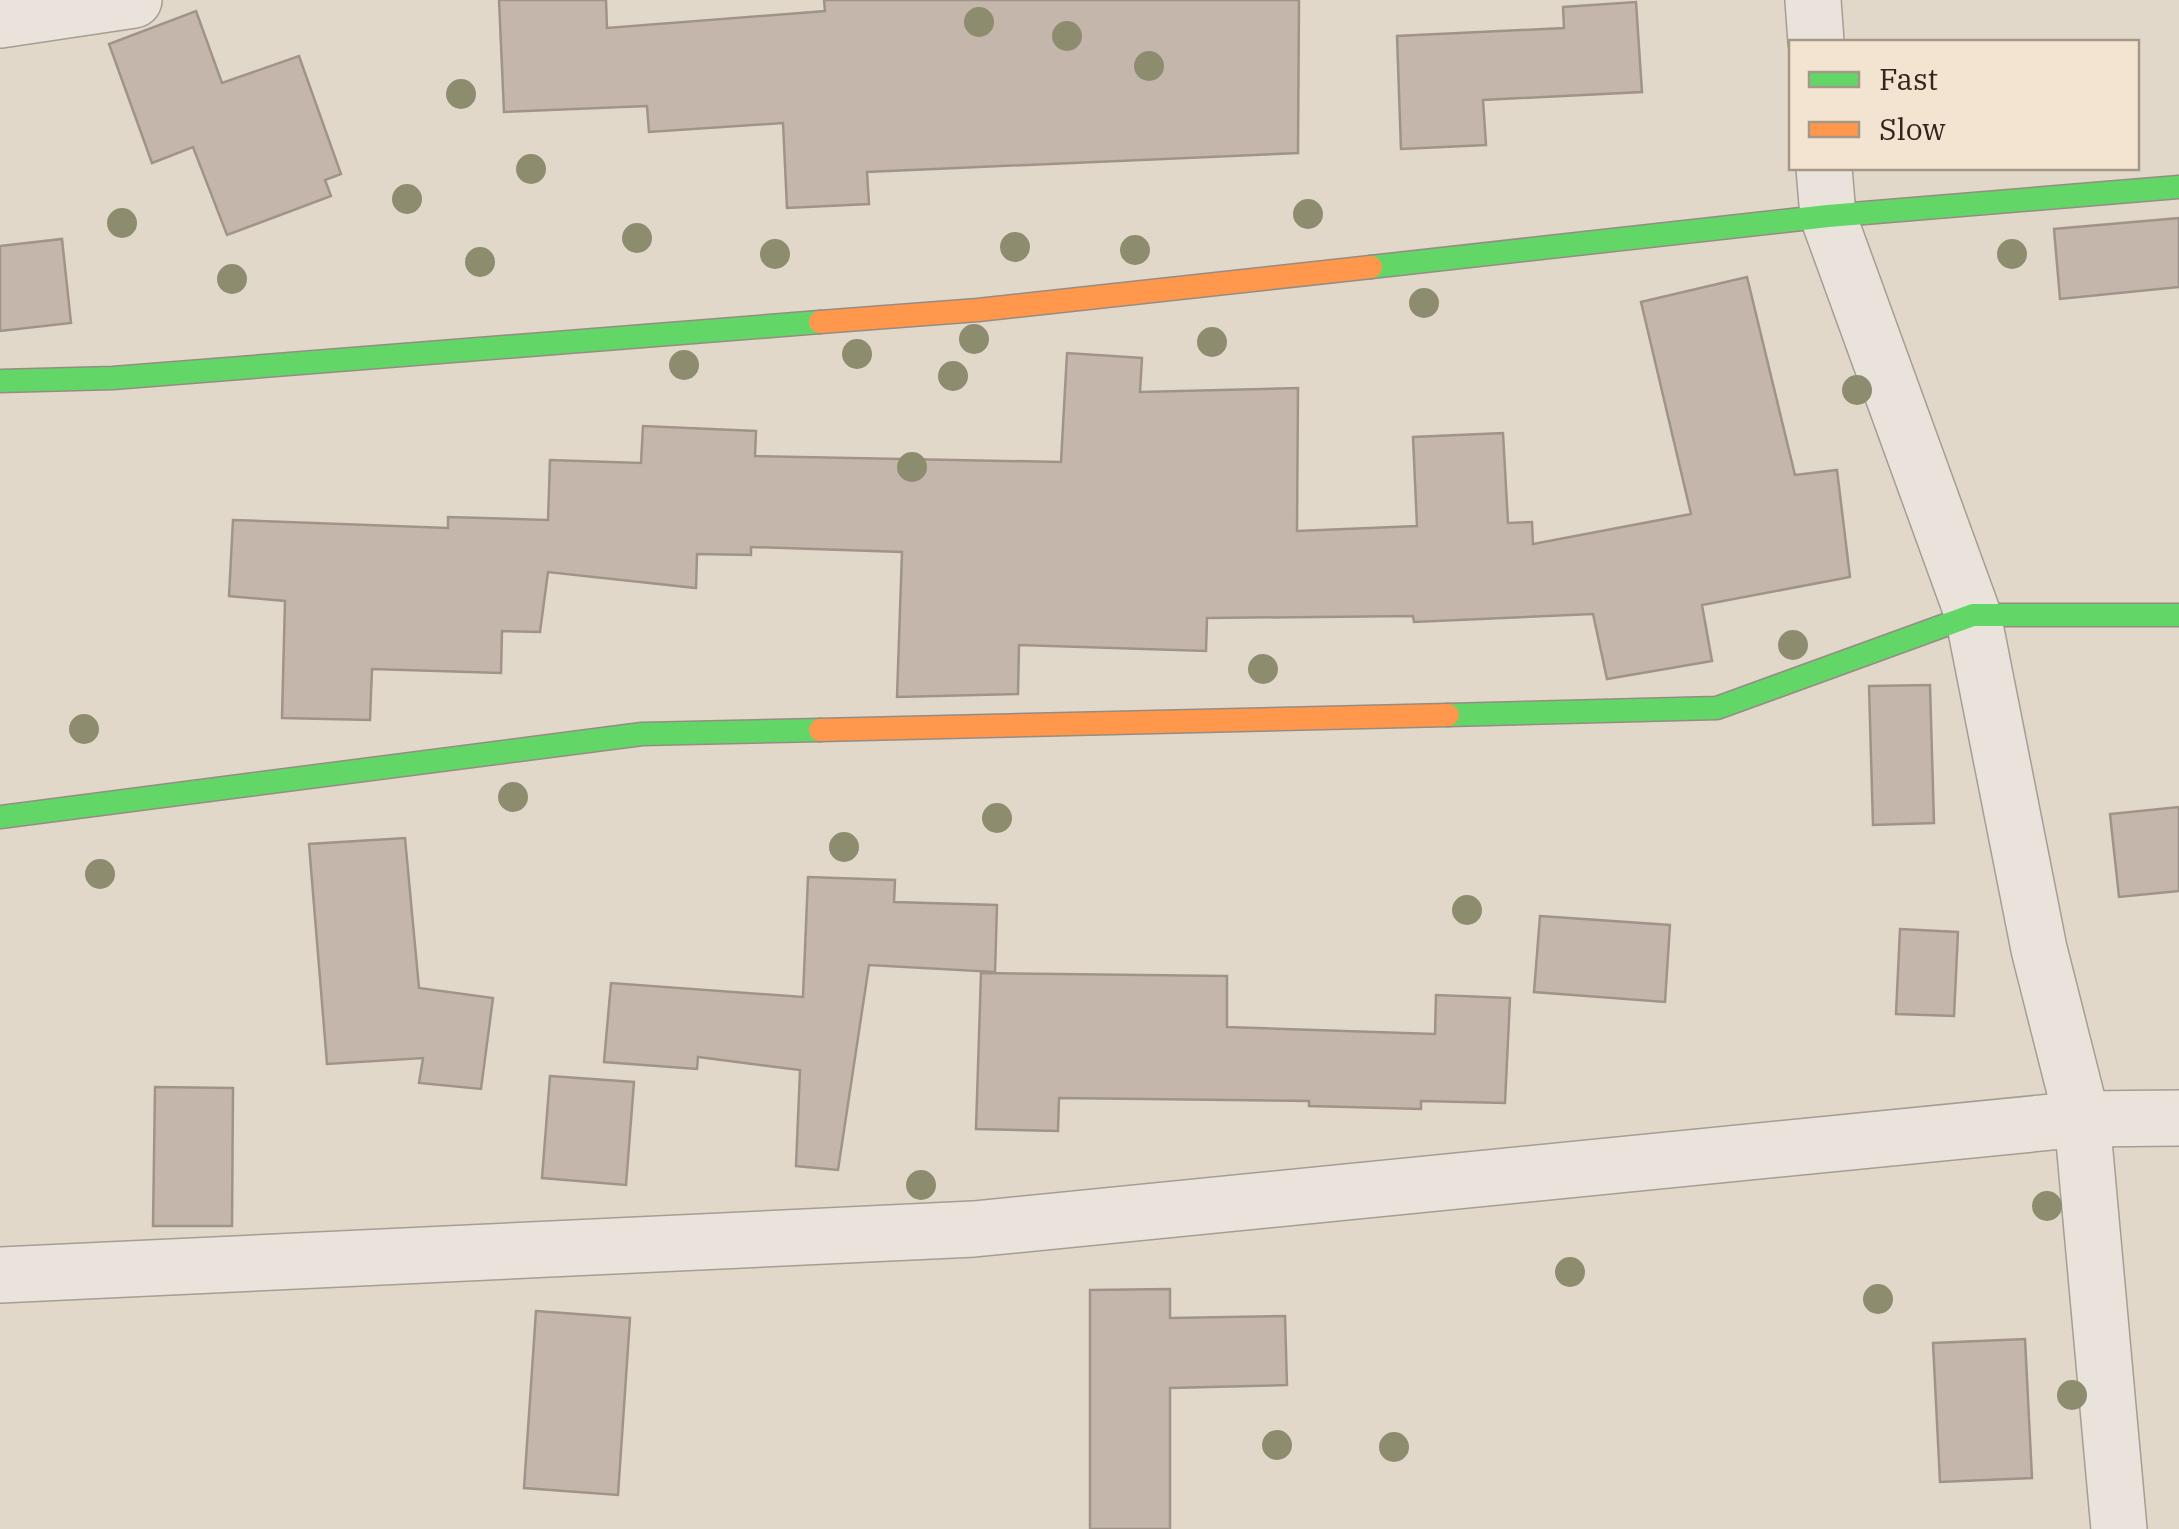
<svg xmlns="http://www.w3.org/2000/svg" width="2179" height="1529" viewBox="0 0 2179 1529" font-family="'IBM Plex Serif',serif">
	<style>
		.building { fill: #c4b6ab; stroke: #a0948a; stroke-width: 2.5 }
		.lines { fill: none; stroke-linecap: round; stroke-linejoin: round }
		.street-casing { stroke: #a69d94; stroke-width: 58 }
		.fast-casing { stroke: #958d83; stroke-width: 25 }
		.slow-casing { stroke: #958d83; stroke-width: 25 }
		.street { stroke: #eae3db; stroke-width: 55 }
		.fast { stroke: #63d668; stroke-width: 22 }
		.slow { stroke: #ff974d; stroke-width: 22 }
		.tree { fill: #8d8c6f }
	</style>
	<rect width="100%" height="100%" fill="#e1d8ca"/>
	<g class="building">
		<path d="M499,0H606L607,28L825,11L824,0H1299L1298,153L867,172L869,204L787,208L783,123L649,132L647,106L504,112Z"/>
		<path d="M1636,2L1642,92L1483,100L1486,145L1401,149L1397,36L1564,28L1563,7Z"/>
		<path d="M196,11L222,83L299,56L341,174L325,180L331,196L227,235L193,147L152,163L109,44Z"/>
		<path d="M2179,218V287L2060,299L2054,229Z"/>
		<path d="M62,239L71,323L0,331V246Z"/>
		<path d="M1747,277L1795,475L1837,470L1850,577L1702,605L1712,661L1607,679L1593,614L1414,622L1413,616L1207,618L1206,651L1019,645L1018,694L897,697L902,552L751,547V555L697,554L696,588L548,572L540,632L502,631L501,673L372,669L370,720L282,718L285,601L229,596L233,520L448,528V517L548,520L550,460L641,463L643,426L756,431L755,456L1061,462L1067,353L1142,358L1140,392L1298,388L1297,531L1417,526L1413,437L1503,433L1508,523L1532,522L1533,544L1691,514L1641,302Z"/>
		<path d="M1930,685L1934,823L1873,825L1869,686Z"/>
		<path d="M2179,807V891L2119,897L2110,814Z"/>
		<path d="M405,838L419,988L493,998L481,1089L419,1083L423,1058L327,1064L309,844Z"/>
		<path d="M808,877L895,880L894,902L997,905L995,972L869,965L838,1170L796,1166L800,1070L698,1057L697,1069L604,1062L611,983L803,997Z"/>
		<path d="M1540,916L1670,925L1665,1002L1534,992Z"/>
		<path d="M1900,929L1958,932L1954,1016L1896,1014Z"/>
		<path d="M981,973L1227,976V1027L1435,1034L1436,995L1510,998L1505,1103L1421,1101V1109L1309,1106V1101L1059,1098L1058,1131L976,1129Z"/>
		<path d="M550,1076L634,1082L626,1185L542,1178Z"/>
		<path d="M155,1087L233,1088L232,1226H153Z"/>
		<path d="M1170,1289V1318L1285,1316L1287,1385L1170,1388V1529H1090V1290Z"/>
		<path d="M536,1311L630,1318L618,1495L524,1488Z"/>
		<path d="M2025,1339L2032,1478L1940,1482L1933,1343Z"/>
	</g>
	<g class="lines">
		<g class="street-casing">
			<g id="street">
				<path d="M1813,0L1816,42"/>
				<path d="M0,20L134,0"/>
				<path d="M1824,168L1828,216L1973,615L2039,949L2082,1119L2119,1529"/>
				<path d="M0,1275L974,1229L2082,1119L2179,1118"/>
			</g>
		</g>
		<g class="fast-casing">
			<g id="fast">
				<path d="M1371,267L1828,216L2179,187"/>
				<path d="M0,381L113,378L820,322"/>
				<path d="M1448,715L1717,708L1973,615H2179"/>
				<path d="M0,817L642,734L820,730"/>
			</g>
		</g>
		<g class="slow-casing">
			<g id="slow">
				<path d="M820,322L978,310L1371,267"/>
				<path d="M820,730L1448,715"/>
			</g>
		</g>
		<use href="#street" class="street"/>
		<use href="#fast" class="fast"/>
		<use href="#slow" class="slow"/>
	</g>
	<g class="tree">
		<circle cx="979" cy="22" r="15"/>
		<circle cx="1067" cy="36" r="15"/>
		<circle cx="1149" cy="66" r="15"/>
		<circle cx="461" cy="94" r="15"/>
		<circle cx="531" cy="169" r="15"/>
		<circle cx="407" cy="199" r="15"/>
		<circle cx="1308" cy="214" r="15"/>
		<circle cx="122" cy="223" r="15"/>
		<circle cx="637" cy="238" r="15"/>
		<circle cx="1015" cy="247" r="15"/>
		<circle cx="1135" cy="250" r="15"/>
		<circle cx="775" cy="254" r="15"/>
		<circle cx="2012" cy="254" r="15"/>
		<circle cx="480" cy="262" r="15"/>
		<circle cx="232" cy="279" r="15"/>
		<circle cx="1424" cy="303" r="15"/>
		<circle cx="974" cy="339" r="15"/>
		<circle cx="1212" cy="342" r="15"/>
		<circle cx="857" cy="354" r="15"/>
		<circle cx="684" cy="365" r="15"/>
		<circle cx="953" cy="376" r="15"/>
		<circle cx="1857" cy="390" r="15"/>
		<circle cx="912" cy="467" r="15"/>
		<circle cx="1793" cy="645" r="15"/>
		<circle cx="1263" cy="669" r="15"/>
		<circle cx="84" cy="729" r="15"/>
		<circle cx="513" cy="797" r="15"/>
		<circle cx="997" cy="818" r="15"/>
		<circle cx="844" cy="847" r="15"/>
		<circle cx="100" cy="874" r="15"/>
		<circle cx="1467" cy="910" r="15"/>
		<circle cx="921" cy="1185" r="15"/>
		<circle cx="2047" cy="1206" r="15"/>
		<circle cx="1570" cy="1272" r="15"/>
		<circle cx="1878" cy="1299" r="15"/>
		<circle cx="2072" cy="1395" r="15"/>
		<circle cx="1277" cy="1445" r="15"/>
		<circle cx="1394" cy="1447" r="15"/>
	</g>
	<rect x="1789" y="40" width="350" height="130" fill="#f2e4d0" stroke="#a59888" stroke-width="2.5"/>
	<rect x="1809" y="72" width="50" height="15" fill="#63d668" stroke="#a59888" stroke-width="2.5"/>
	<text x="1879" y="90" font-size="30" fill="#32251d">Fast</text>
	<rect x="1809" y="122" width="50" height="15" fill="#ff974d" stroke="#a59888" stroke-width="2.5"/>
	<text x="1879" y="140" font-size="30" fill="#32251d">Slow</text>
</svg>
